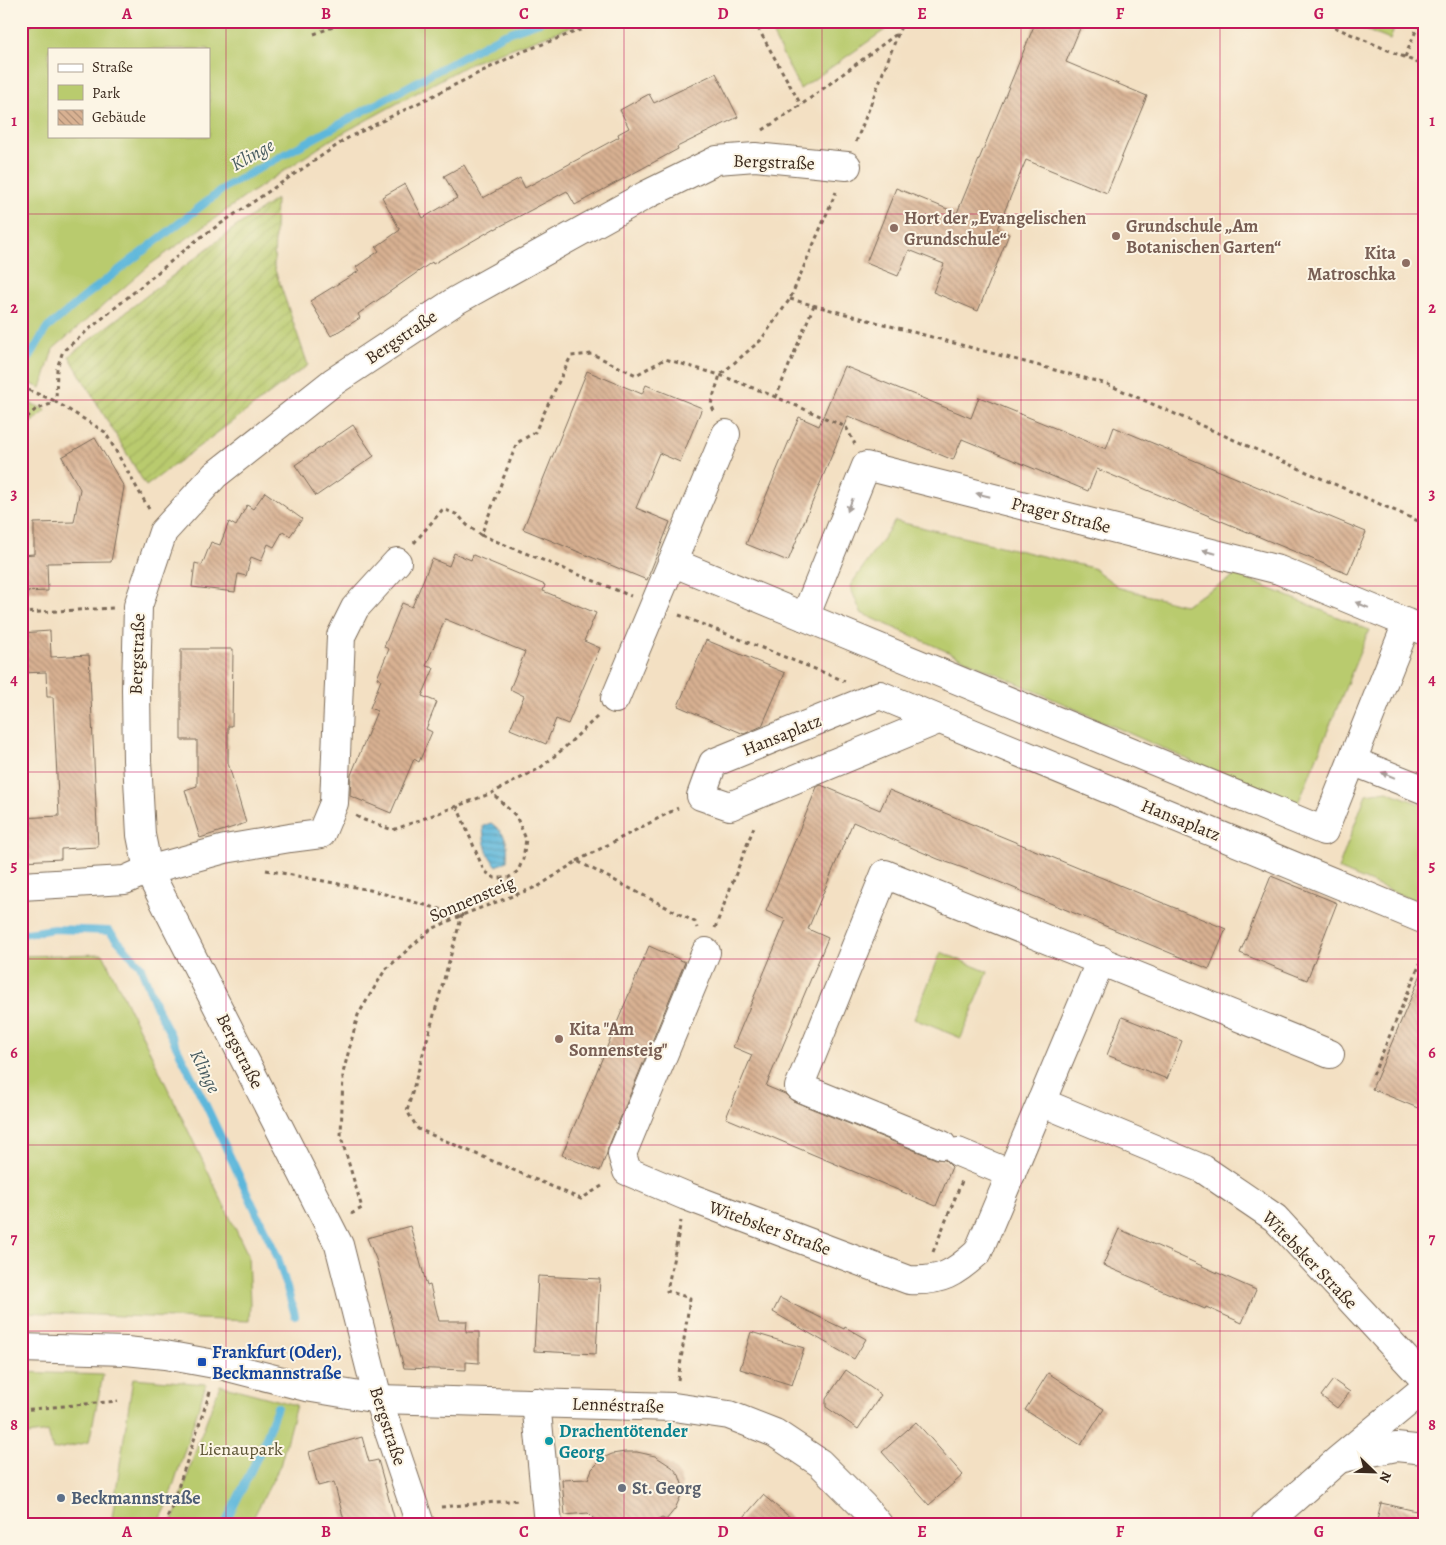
<svg xmlns="http://www.w3.org/2000/svg" width="1446" height="1545" viewBox="0 0 1446 1545" font-family="Alegreya,serif">
	<style>
		.green { fill: #b9cb6e; stroke: #7a7a46; fill-rule: evenodd }
		.garden { fill: url(#garden-furrows); stroke: #7a7a46 }
		.water { fill: url(#water-rules); stroke: #4c707c }
		.lines { fill: none; stroke-linecap: round; stroke-linejoin: round }
		.stream { stroke: #5db7db; stroke-width: 8 }
		.building { fill: url(#building-back-hatch) }
		.minor-casing { stroke: #7b6a58; stroke-width: 30 }
		.path { stroke: #7b6a58; stroke-width: 3; stroke-dasharray: 4 4; stroke-linecap: butt }
		.minor { stroke: #fff; stroke-width: 28 }
		.oneway { fill: #a79f9a }
		.grid { fill: none; stroke: #c2185b; stroke-width: 1; stroke-opacity: 0.55 }
		.education-dot { fill: #8d6e63; stroke: #fcf5e5; stroke-width: 2 }
		.transit-dot { fill: #1a4fb4; stroke: #fcf5e5; stroke-width: 2 }
		.culture-dot { fill: #0f9aa8; stroke: #fcf5e5; stroke-width: 2 }
		.worship-dot { fill: #6b7280; stroke: #fcf5e5; stroke-width: 2 }
		.service-dot { fill: #5c6f8a; stroke: #fcf5e5; stroke-width: 2 }
		.labels { text-anchor: middle; stroke-width: 4; stroke-linejoin: round; paint-order: stroke }
		.street-label { font-size: 18px; fill: #3b2a1e; stroke: #fcf5e5 }
		.education-label { font-size: 18px; font-weight: bold; fill: #785e54; stroke: #fcf5e5; text-anchor: start }
		.transit-label { font-size: 18px; font-weight: bold; fill: #164399; stroke: #fcf5e5; text-anchor: start }
		.culture-label { font-size: 18px; font-weight: bold; fill: #0d838f; stroke: #fcf5e5; text-anchor: start }
		.park-label { font-size: 18px; fill: #5a5232; stroke: #fcf5e5 }
		.worship-label { font-size: 18px; font-weight: bold; fill: #5b616d; stroke: #fcf5e5; text-anchor: start }
		.service-label { font-size: 18px; font-weight: bold; fill: #4e5e75; stroke: #fcf5e5; text-anchor: start }
		.water-label { font-size: 19px; font-style: italic; fill: #475b60; stroke: #fcf5e5 }
		.neatline { fill: none; stroke: #c2185b; stroke-width: 2 }
		.grid-label { font-size: 16px; text-anchor: middle; font-weight: bold; fill: #c2185b }
	</style>
	<defs>
		<pattern id="garden-furrows" width="10" height="10" patternUnits="userSpaceOnUse" patternTransform="scale(1.25)"><rect width="10" height="10" fill="#b9cb6e"/><path d="M-1 1l2-2M0 10L10 0M9 11l2-2" fill="none" stroke="#a0ae5f"/></pattern>
		<pattern id="water-rules" width="6" height="5" patternUnits="userSpaceOnUse" patternTransform="scale(1.25)"><rect width="6" height="5" fill="#5db7db"/><path d="M0 2.5h6" fill="none" stroke="#4e95b1"/></pattern>
		<pattern id="building-back-hatch" width="6" height="6" patternUnits="userSpaceOnUse" patternTransform="scale(1.25)"><rect width="6" height="6" fill="#d8b192"/><path d="M-1 5l2 2M0 0l6 6M5-1l2 2" fill="none" stroke="#b09077"/></pattern>
	</defs>
	<rect width="100%" height="100%" fill="#fcf5e5"/>
	<filter id="ink" filterUnits="userSpaceOnUse"><feTurbulence type="fractalNoise" baseFrequency=".02" numOctaves="2"/><feDisplacementMap in="SourceGraphic" scale="10" xChannelSelector="R" yChannelSelector="G"/><feConvolveMatrix kernelMatrix="1 2 1 2 8 2 1 2 1" color-interpolation-filters="sRGB"/></filter>
	<filter id="wash" filterUnits="userSpaceOnUse"><feTurbulence type="fractalNoise" baseFrequency=".0096" numOctaves="4" result="noise"/><feDisplacementMap in="SourceGraphic" scale="20" xChannelSelector="R" yChannelSelector="G"/><feGaussianBlur stdDeviation="1.12" result="paint"/><feColorMatrix in="noise" values="0 0 0 0 0 0 0 0 0 0 0 0 0 0 0 0 0 1.4 0 .05"/><feComposite in="paint" operator="in"/></filter>
	<g filter="url(#wash)">
		<rect width="100%" height="100%" fill="#f3e0c3"/>
		<g class="green">
			<path d="M21,21H587L471,63L332,139L249,194L151,264L53,349L41,388L21,380ZM49,49H209V136H49Z"/>
			<path d="M766,21H895V23L800,89Z"/>
			<path d="M1343,21H1397L1390,40Z"/>
			<path d="M21,399L46,410L21,431Z"/>
			<path d="M895,521L1093,568L1120,588L1184,605L1237,575L1369,630L1296,808L861,613L850,586Z"/>
			<path d="M1387,791L1425,806V905L1338,869L1366,794Z"/>
			<path d="M941,952L988,972L961,1038L914,1019Z"/>
			<path d="M103,954L248,1255L250,1304L249,1321L21,1312V956Z"/>
			<path d="M21,1372L103,1375L89,1442L53,1450L48,1432L21,1436Z"/>
			<path d="M133,1378L206,1384L166,1508L158,1524H111Z"/>
			<path d="M220,1385L296,1405L280,1466L250,1524H170L176,1512L199,1440Z"/>
		</g>
		<path class="garden" d="M276,199L274,267L308,365L146,486L69,356L230,231Z"/>
		<path class="water" d="M491,823C507,835 508,841 507,861L497,866C485,854 484,842 483,826Z"/>
		<g class="lines">
			<g class="stream">
				<path d="M21,372L46,329L88,294L227,186L502,35L542,21"/>
				<path d="M21,934L54,929L109,931L140,965L156,1006L203,1099L278,1258L295,1315"/>
				<path d="M225,1524L262,1448L277,1407"/>
			</g>
		</g>
		<g id="blocks">
			<g class="building">
				<path d="M1036,21H1083L1066,62L1147,96L1107,193L1026,160L997,229L1009,234L978,311L933,292L944,264L909,250L898,276L866,263L896,188L957,213Z"/>
				<path d="M716,73L738,117L677,147L678,149L575,205L567,191L495,229V228L433,264L432,262L358,314L360,318L331,336L310,301L359,271L356,267L379,251L376,247L400,230L382,197L405,184L423,218L457,198L444,176L464,165L483,198L520,178L525,188L619,137L618,134L629,128L620,110L649,94L654,103Z"/>
				<path d="M844,366L971,418L979,397L1106,449L1114,427L1366,532L1348,574L1097,469L1088,491L962,439L953,460L848,416L788,561L746,544L799,417L819,426Z"/>
				<path d="M587,371L642,394L646,385L702,408L680,462L659,453L636,508L670,522L647,580L523,529Z"/>
				<path d="M353,425L374,456L316,496L295,465Z"/>
				<path d="M95,438L124,487L111,562L47,563L48,591L21,592V555L34,554V523L74,522L80,489L62,457Z"/>
				<path d="M265,492L302,519L290,536L283,531L274,547L268,544L261,561L251,557L246,576L238,574L235,592L192,587L195,563L202,565L211,542L220,545L229,522L236,526L247,505L253,509Z"/>
				<path d="M454,553L471,560L473,555L545,585L543,591L596,613L584,641L600,648L568,724L556,719L546,744L510,729L524,696L510,689L525,652L445,619L426,666L434,668L422,696L437,702L426,729L432,732L419,762L414,759L391,813L350,796L351,775L377,711L370,708L381,680L377,678L389,649L384,647L402,603L412,607L432,559L449,566Z"/>
				<path d="M50,631L51,657L89,655L98,847L61,849V859L21,861V818L59,816L53,697H47L46,672L21,673V633Z"/>
				<path d="M706,640L785,673L762,726L744,734L678,706Z"/>
				<path d="M181,649H233L232,726H228V763L246,823L200,838L185,790L197,786V740H181Z"/>
				<path d="M821,785L880,810L889,790L1226,929L1209,969L980,874L938,859L853,822L808,929L828,938L766,1086L785,1094L793,1101L936,1159L945,1160L952,1167L936,1206L726,1118L752,1055L733,1047L786,920L766,911L817,787Z"/>
				<path d="M1271,876L1337,903L1307,980L1240,953Z"/>
				<path d="M649,946L685,962L608,1148L607,1153L600,1171L562,1155Z"/>
				<path d="M1425,965V1111L1372,1089Z"/>
				<path d="M1122,1017L1182,1041L1167,1079L1107,1055Z"/>
				<path d="M410,1226L427,1286L430,1285L439,1321H467L466,1332H479V1363L466,1362V1370L404,1368L376,1259L367,1238Z"/>
				<path d="M1119,1229L1256,1290L1242,1323L1206,1307L1205,1309L1103,1265Z"/>
				<path d="M538,1276L600,1279L596,1354L534,1351Z"/>
				<path d="M780,1298L844,1329L845,1327L866,1339L854,1359L773,1312Z"/>
				<path d="M751,1332L804,1348L792,1385L740,1369Z"/>
				<path d="M846,1370L881,1395L858,1429L826,1407V1399Z"/>
				<path d="M1048,1373L1104,1409L1081,1445L1025,1410Z"/>
				<path d="M1333,1380L1350,1392L1337,1408L1321,1396Z"/>
				<path d="M916,1422L963,1475L929,1505L882,1452Z"/>
				<path d="M362,1437L369,1462L378,1460L396,1524H345L334,1482L318,1486L309,1452Z"/>
				<path d="M625,1452H637L655,1456L672,1467L679,1475L682,1484V1493L675,1509L666,1520L662,1518L651,1524H604L596,1521L588,1513L565,1515L562,1480L588,1479L592,1469L603,1458L612,1454Z"/>
				<path d="M763,1495L798,1524H738Z"/>
				<path d="M1381,1503L1425,1513V1524H1376Z"/>
			</g>
		</g>
	</g>
	<g filter="url(#ink)">
		<use href="#blocks" fill-opacity="0" stroke="#7b6a58" stroke-width="1"/>
		<g class="lines">
			<g class="minor-casing">
				<g id="minor">
					<path d="M672,562L805,617"/>
					<path d="M1407,623L1324,831L805,617L866,466L1279,570L1407,623L1425,631"/>
					<path d="M615,699L726,434"/>
					<path d="M938,720L730,806L701,796L713,763L880,695L1425,920"/>
					<path d="M1352,761L1425,790"/>
					<path d="M21,886L125,880L148,870L225,849L290,838L321,834L334,803L341,636L355,608L397,562"/>
					<path d="M706,952L622,1154L627,1171L686,1196L909,1280C941,1282 955,1273 978,1252L1101,960"/>
					<path d="M1041,1102L1203,1169L1275,1218L1425,1380"/>
					<path d="M942,1145L799,1087L885,874L1330,1054"/>
					<path d="M958,1152L1011,1174"/>
					<path d="M21,1348L126,1351L165,1355L220,1365L306,1387L378,1399L674,1407L729,1415L775,1433L820,1463L863,1506L878,1524"/>
					<path d="M536,1402L548,1524"/>
					<path d="M1343,1458L1396,1447L1425,1450"/>
					<path d="M420,1524L378,1399L339,1245L148,870L141,835L137,760L136,689L138,606L163,532L215,475L333,382L457,300L646,195L717,160L755,157L847,166"/>
					<path d="M1265,1524L1339,1459L1425,1388"/>
				</g>
			</g>
			<g class="path">
				<path d="M754,21L801,105"/>
				<path d="M1320,21L1425,66"/>
				<path d="M21,30L37,21"/>
				<path d="M314,34L349,21"/>
				<path d="M1405,57L1420,21"/>
				<path d="M763,130L801,105L898,33"/>
				<path d="M856,142L903,21"/>
				<path d="M790,299L1107,384L1425,524"/>
				<path d="M814,305L776,397L846,427L855,444"/>
				<path d="M21,387L55,401"/>
				<path d="M714,411L711,404L720,375L761,340L790,299L836,192"/>
				<path d="M21,423L35,410L56,402"/>
				<path d="M149,509L105,432L56,402L57,368L63,351L198,239L348,138L519,53L604,21"/>
				<path d="M481,535L631,596"/>
				<path d="M414,543L443,509L458,515L467,525L481,535L517,443L535,432L571,356L592,354L636,375L665,359L720,375L776,397"/>
				<path d="M21,613L113,608"/>
				<path d="M679,615L845,681"/>
				<path d="M457,806L484,871L495,878H508L518,871L523,859L526,839L516,816L492,793"/>
				<path d="M356,816L364,820L393,830L492,793L540,768L563,749L597,717"/>
				<path d="M577,861L678,808"/>
				<path d="M266,870L370,890L462,915L407,1111L418,1129L581,1199L605,1184"/>
				<path d="M715,928L755,824"/>
				<path d="M1373,1075L1425,952"/>
				<path d="M351,1214L362,1208L341,1137L343,1073L358,1015L385,970L430,930L462,915L539,886L577,861L695,922L697,928"/>
				<path d="M933,1252L962,1181"/>
				<path d="M678,1380L690,1298L667,1291L681,1221"/>
				<path d="M21,1410L118,1401"/>
				<path d="M441,1507L519,1500"/>
				<path d="M164,1524L171,1509L211,1389"/>
			</g>
			<use href="#minor" class="minor"/>
		</g>
		<defs><path id="oneway-solid" d="M-6-.8H1V-3.2L6.5 0L1 3.2V.8H-6Z" transform="scale(1.25)"/></defs>
		<g class="oneway">
			<use href="#oneway-solid" transform="translate(983 495) rotate(-166)"/>
			<use href="#oneway-solid" transform="translate(850 505) rotate(112)"/>
			<use href="#oneway-solid" transform="translate(1209 552) rotate(-166)"/>
			<use href="#oneway-solid" transform="translate(1362 605) rotate(-157)"/>
			<use href="#oneway-solid" transform="translate(1388 775) rotate(-158)"/>
		</g>
	</g>
	<path class="grid" d="M226,21V1524M425,21V1524M624,21V1524M822,21V1524M1021,21V1524M1220,21V1524M21,214H1425M21,400H1425M21,586H1425M21,772H1425M21,959H1425M21,1145H1425M21,1331H1425"/>
	<g class="education-dot">
		<circle cx="894" cy="228" r="5"/>
		<circle cx="1116" cy="236" r="5"/>
		<circle cx="1406" cy="263" r="5"/>
		<circle cx="559" cy="1039" r="5"/>
	</g>
	<rect class="transit-dot" x="197" y="1357" width="10" height="10" rx="2.5"/>
	<circle class="culture-dot" cx="549" cy="1441" r="5"/>
	<circle class="worship-dot" cx="622" cy="1488" r="5"/>
	<circle class="service-dot" cx="61" cy="1498" r="5"/>
	<g class="labels">
		<g class="street-label">
			<text transform="translate(774 162) rotate(2)" y="6">Bergstraße</text>
			<text transform="translate(401 337) rotate(-34)" y="6">Bergstraße</text>
			<text transform="translate(1061 515) rotate(14)" y="6">Prager Straße</text>
			<text transform="translate(137 654) rotate(-88)" y="6">Bergstraße</text>
			<text transform="translate(782 735) rotate(-22)" y="6">Hansaplatz</text>
			<text transform="translate(1181 820) rotate(22)" y="6">Hansaplatz</text>
			<text transform="translate(472 899) rotate(-23)" y="6">Sonnensteig</text>
			<text transform="translate(240 1051) rotate(63)" y="6">Bergstraße</text>
			<text transform="translate(770 1228) rotate(20)" y="6">Witebsker Straße</text>
			<text transform="translate(1310 1260) rotate(46)" y="6">Witebsker Straße</text>
			<text transform="translate(618 1405) rotate(2)" y="6">Lennéstraße</text>
			<text transform="translate(388 1426) rotate(72)" y="6">Bergstraße</text>
		</g>
		<g class="education-label">
			<text x="904" y="224">Hort der „Evangelischen<tspan x="904" dy="21">Grundschule“</tspan></text>
			<text x="1126" y="232">Grundschule „Am<tspan x="1126" dy="21">Botanischen Garten“</tspan></text>
			<text x="1396" y="259" text-anchor="end">Kita<tspan x="1396" dy="21">Matroschka</tspan></text>
			<text x="569" y="1035">Kita "Am<tspan x="569" dy="21">Sonnensteig"</tspan></text>
		</g>
		<g class="transit-label">
			<text x="212" y="1358">Frankfurt (Oder),<tspan x="212" dy="21">Beckmannstraße</tspan></text>
		</g>
		<g class="culture-label">
			<text x="559" y="1437">Drachentötender<tspan x="559" dy="21">Georg</tspan></text>
		</g>
		<g class="park-label">
			<text x="241" y="1455">Lienaupark</text>
		</g>
		<g class="worship-label">
			<text x="632" y="1494">St. Georg</text>
		</g>
		<g class="service-label">
			<text x="71" y="1504">Beckmannstraße</text>
		</g>
		<g class="water-label">
			<text transform="translate(252 154) rotate(-29)" y="7">Klinge</text>
			<text transform="translate(206 1071) rotate(64)" y="7">Klinge</text>
		</g>
	</g>
	<rect width="1446" height="1545" fill="none" stroke="#fcf5e5" stroke-width="55"/>
	<rect x="48" y="48" width="162" height="90" fill="#fcf5e5" stroke="#afa495"/>
	<rect x="58" y="64" width="25" height="8" fill="#ffffff" stroke="#afa495"/>
	<text x="92" y="72" font-size="15" fill="#3b2a1e">Straße</text>
	<rect x="58" y="85" width="25" height="15" fill="#b9cb6e" stroke="#afa495"/>
	<text x="92" y="98" font-size="15" fill="#3b2a1e">Park</text>
	<rect x="58" y="110" width="25" height="15" fill="url(#building-back-hatch)" stroke="#afa495"/>
	<text x="92" y="122" font-size="15" fill="#3b2a1e">Gebäude</text>
	<g transform="translate(1374 1472) rotate(113)" stroke="#fcf5e5" stroke-width="4" paint-order="stroke">
	<path d="M0-4L9 19L0 12L-9 19Z" fill="#3b2a1e"/>
	<text y="-8" font-size="14" font-weight="bold" text-anchor="middle" fill="#3b2a1e">N</text>
	</g>
	<rect x="28" y="28" width="1390" height="1490" class="neatline"/>
	<g class="grid-label">
		<text x="127" y="19">A</text>
		<text x="326" y="19">B</text>
		<text x="524" y="19">C</text>
		<text x="723" y="19">D</text>
		<text x="922" y="19">E</text>
		<text x="1120" y="19">F</text>
		<text x="1319" y="19">G</text>
		<text x="14" y="126">1</text>
		<text x="1432" y="126">1</text>
		<text x="14" y="313">2</text>
		<text x="1432" y="313">2</text>
		<text x="14" y="499">3</text>
		<text x="1432" y="499">3</text>
		<text x="14" y="685">4</text>
		<text x="1432" y="685">4</text>
		<text x="14" y="871">5</text>
		<text x="1432" y="871">5</text>
		<text x="14" y="1058">6</text>
		<text x="1432" y="1058">6</text>
		<text x="14" y="1244">7</text>
		<text x="1432" y="1244">7</text>
		<text x="14" y="1430">8</text>
		<text x="1432" y="1430">8</text>
		<text x="127" y="1537">A</text>
		<text x="326" y="1537">B</text>
		<text x="524" y="1537">C</text>
		<text x="723" y="1537">D</text>
		<text x="922" y="1537">E</text>
		<text x="1120" y="1537">F</text>
		<text x="1319" y="1537">G</text>
	</g>
</svg>
